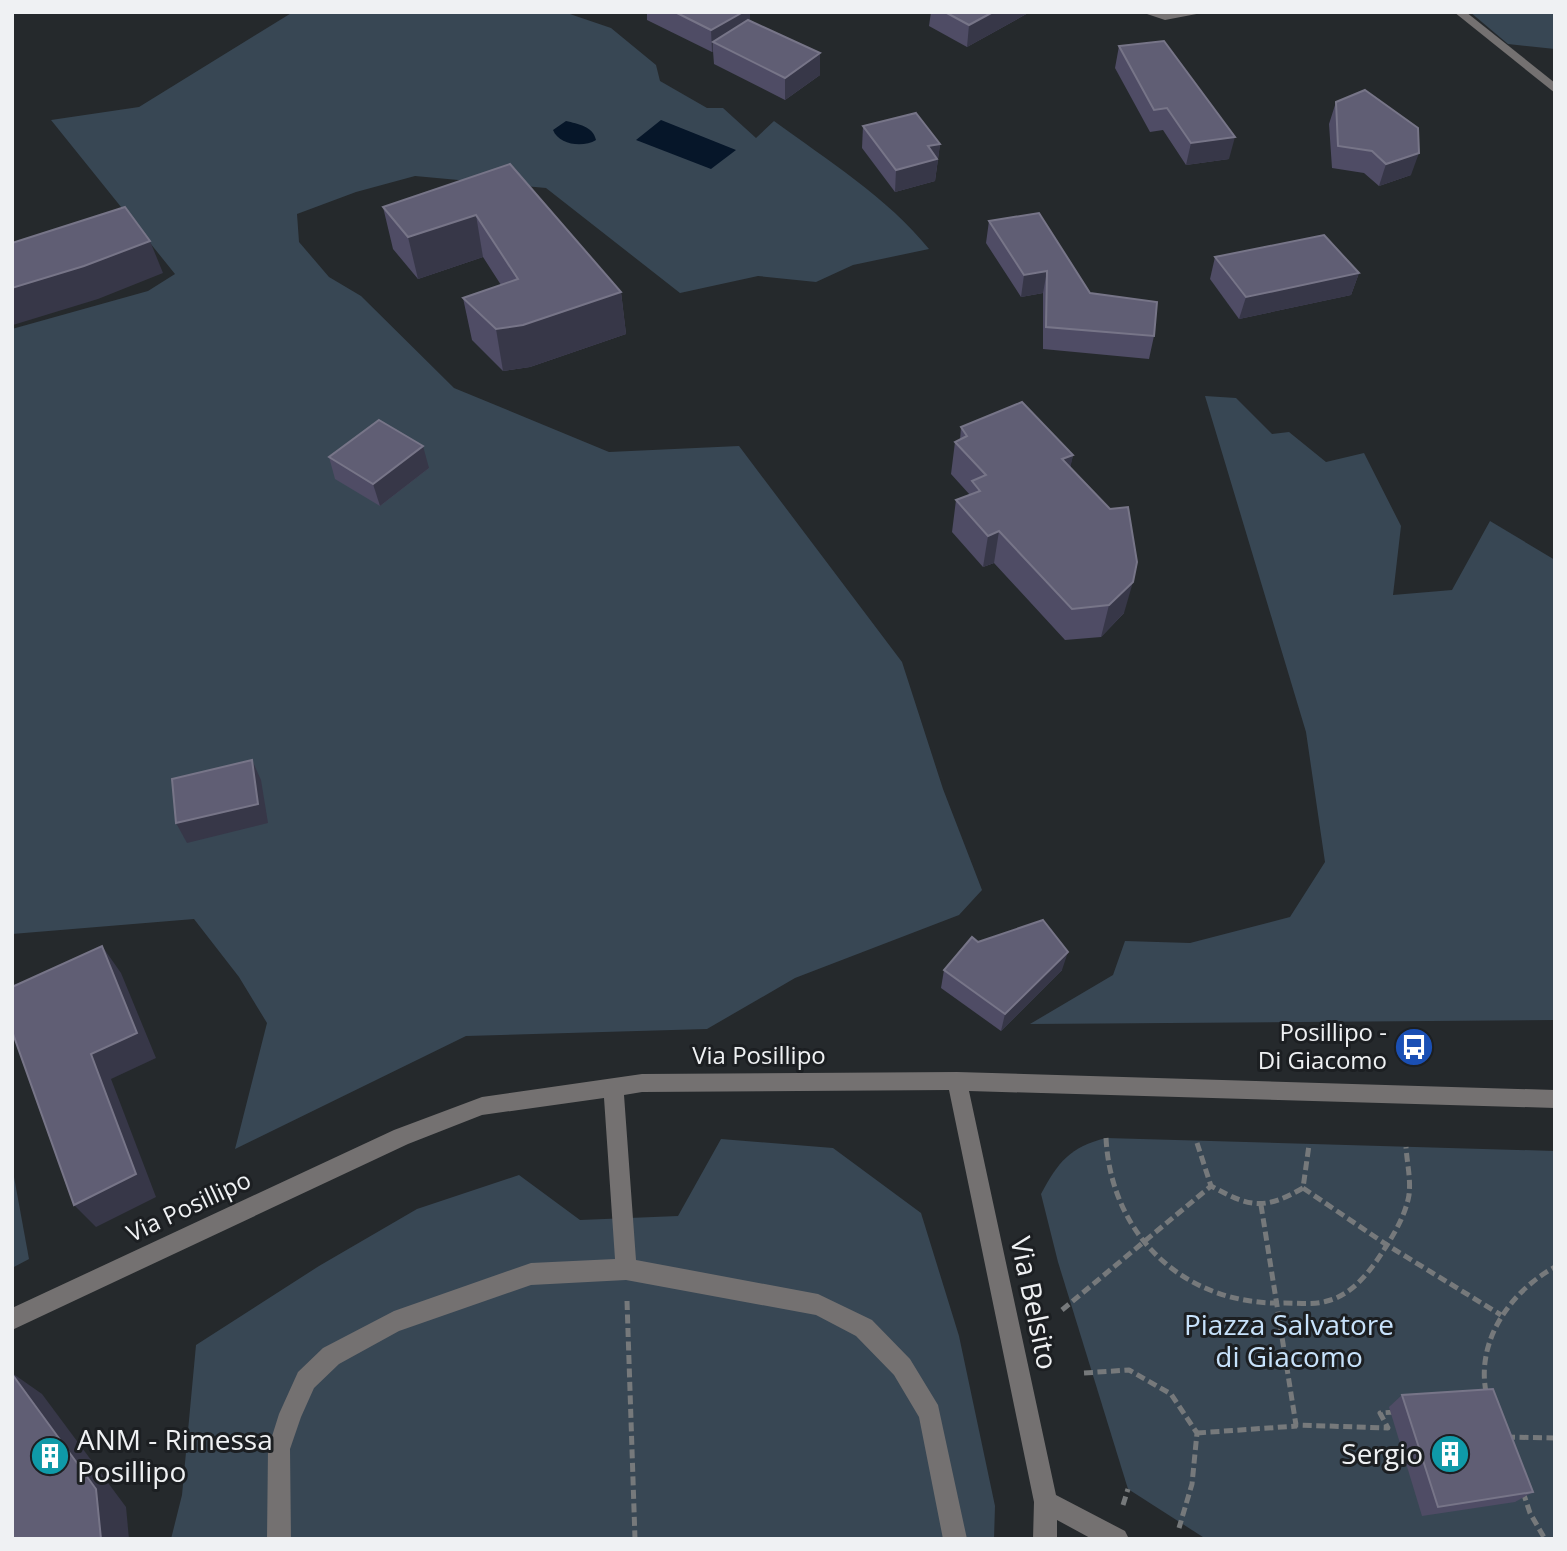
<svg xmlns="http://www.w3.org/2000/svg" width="1567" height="1551" viewBox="0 0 1567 1551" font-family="'Open Sans',sans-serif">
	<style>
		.green { fill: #384754 }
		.water { fill: #061629 }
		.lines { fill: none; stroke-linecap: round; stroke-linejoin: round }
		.path { stroke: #76797b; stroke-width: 5; stroke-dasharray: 9 4.5; stroke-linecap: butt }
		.minor { fill: #747171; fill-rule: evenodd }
		.wall { fill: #4f4c65 }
		.shaded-wall { fill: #373748 }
		.building { fill: #605e74; stroke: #777588; stroke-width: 2 }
		.labels { text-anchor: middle; stroke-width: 6; stroke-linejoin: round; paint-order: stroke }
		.poi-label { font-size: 24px; fill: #eff1f3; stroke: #1c1f22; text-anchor: end }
		.street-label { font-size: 24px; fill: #eff1f3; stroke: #1c1f22 }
		.near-street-label { font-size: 28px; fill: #eff1f3; stroke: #1c1f22 }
		.near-park-label { font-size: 28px; fill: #c7e2fb; stroke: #1c1f22 }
		.near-poi-label { font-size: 28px; fill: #eff1f3; stroke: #1c1f22; text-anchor: start }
	</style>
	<rect width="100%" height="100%" fill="#25292c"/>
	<g class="green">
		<path d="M293,12H564L611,28L656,65L660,81L707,108H723L756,138L774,121C827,160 887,197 929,249L853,265L816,282L758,276L680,293L546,188L415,176L356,192L297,214L299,242L329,277L361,296L454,388L609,452L739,446L902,662L943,789L982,890L959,915L795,978L707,1029L466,1036L235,1149L267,1023L239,977L194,919L12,934V329L148,291L175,274L51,120L139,107Z"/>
		<path d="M1470,12H1555V49L1508,44Z"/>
		<path d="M1205,396L1236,398L1272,434L1289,432L1326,462L1364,453L1401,526L1393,595L1452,590L1490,521L1555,560V1020L1030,1024L1113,975L1125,941L1190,943L1290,917L1325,862L1306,732Z"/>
		<path d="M1106,1138L1555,1151V1539H1206L1128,1489L1058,1262L1041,1194C1058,1162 1070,1147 1106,1138Z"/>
		<path d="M721,1139L833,1148L921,1213L959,1336L995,1506L994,1539H171L182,1495L196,1345L319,1266L417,1209L519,1175L580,1220L678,1216Z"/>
		<path d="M12,1166L29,1259L12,1268Z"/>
	</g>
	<g class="water">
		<path d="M661,120L736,150L711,169L636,140Z"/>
		<path d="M566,121C578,124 593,126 596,140C583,148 559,145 553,130Z"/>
	</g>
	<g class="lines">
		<g class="path">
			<path d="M1106,1138C1111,1237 1186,1306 1285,1303C1299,1303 1314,1305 1327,1301C1353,1295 1372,1269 1385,1248C1395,1233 1406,1213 1409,1195C1411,1179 1407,1163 1406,1147"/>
			<path d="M1197,1143L1211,1186C1250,1207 1263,1211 1303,1188L1309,1145"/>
			<path d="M1303,1188L1387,1245L1501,1315"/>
			<path d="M1261,1205L1296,1425L1388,1428L1380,1413L1395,1412"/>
			<path d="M627,1301L635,1539"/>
			<path d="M1062,1310L1211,1186"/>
			<path d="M1084,1373L1129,1370L1171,1394L1197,1433L1192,1484L1179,1528"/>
			<path d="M1486,1392C1476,1340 1511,1291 1555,1267"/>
			<path d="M1197,1433L1297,1426"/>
			<path d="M1506,1437L1555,1438"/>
			<path d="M1523,1492L1530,1513L1545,1539"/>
			<path d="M1123,1505L1128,1489"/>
		</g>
		<g class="minor">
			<path d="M1141,12H1207L1165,20Z"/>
			<path d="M1454,12H1466L1555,83V93Z"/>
			<path d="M957,1072L1555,1090V1108L969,1091L1056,1495L1125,1531L1129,1539H1092L1057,1520V1539H1033L1034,1502L949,1090L642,1092L624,1095L636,1260L818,1294L872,1320L910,1359L938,1405L967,1539H943L919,1417L894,1375L856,1336L816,1315L626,1280L531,1285L399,1331L339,1364L314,1388L301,1417L290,1449L291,1539H267L268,1449L279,1414L298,1372L323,1348L394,1311L531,1263L615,1259L604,1098L482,1115L408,1144L12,1330V1308L394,1130L482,1097L642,1074Z"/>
		</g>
	</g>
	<g class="wall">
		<path d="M647,12H750V21L820,75L785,100L714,64L713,51L712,52L647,20Z"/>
		<path d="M931,12H1030L967,47L929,26Z"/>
		<path d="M1119,46L1229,159L1186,165L1163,130L1150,132L1115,68Z"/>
		<path d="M1336,102L1411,175L1379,186L1364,173L1332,168L1329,124Z"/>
		<path d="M863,126L940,144L935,181L895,192L862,148Z"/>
		<path d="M510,164L621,292L626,334L530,367L503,371L472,340L463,298L501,285L483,257L418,279L393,249L383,207Z"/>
		<path d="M989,221L1090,293L1154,336L1149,359L1043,349V293L1021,297L986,243Z"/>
		<path d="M1215,257L1359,273L1351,295L1239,319L1210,279Z"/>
		<path d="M961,427L1073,455L1070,467L1124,613L1101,637L1065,640L994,563L983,567L952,532L956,500L970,495L951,474L955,442L960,440Z"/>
		<path d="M329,457L429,468L380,506L335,479Z"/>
		<path d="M978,942L1062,970L1001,1031L941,988L944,970Z"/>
		<path d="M1402,1395L1533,1492L1515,1502L1422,1516L1389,1407Z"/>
	</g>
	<g class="shaded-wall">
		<path d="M743,12H750V30L713,42V51L712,52L711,30Z"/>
		<path d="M993,12H1030L967,47L969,25Z"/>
		<path d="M820,53V75L785,100V78Z"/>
		<path d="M1235,137L1229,159L1186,165L1191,143Z"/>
		<path d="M940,144L935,181L895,192L896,170L928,146Z"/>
		<path d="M1419,153L1411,175L1379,186L1386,164Z"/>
		<path d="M476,215L483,257L418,279L408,237Z"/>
		<path d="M150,241L163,273L98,299L13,325L12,323V288Z"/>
		<path d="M1047,271L1043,293L1021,297L1024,275Z"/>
		<path d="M1359,273L1351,295L1239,319L1246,297Z"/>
		<path d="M621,292L626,334L530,367L503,371L496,329Z"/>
		<path d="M423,446L429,468L380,506L373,484Z"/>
		<path d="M1073,455L1066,487L1062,459Z"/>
		<path d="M999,531L994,563L983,567L988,536Z"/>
		<path d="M1133,582L1124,613L1101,637L1109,605Z"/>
		<path d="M252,760L261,780L268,823L187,843L176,823Z"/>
		<path d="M102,946L121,973L156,1058L111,1079L156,1197L96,1227L74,1205L91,1054Z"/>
		<path d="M1068,952L1062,970L1001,1031L1005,1014Z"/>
		<path d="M12,1373L42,1394L126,1507L129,1539H101Z"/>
	</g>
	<g class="building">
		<path d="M675,12H743L711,30Z"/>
		<path d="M945,12H993L969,25Z"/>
		<path d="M748,20L820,53L785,78L713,42Z"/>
		<path d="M1164,41L1235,137L1191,143L1167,108L1154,110L1119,46Z"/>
		<path d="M1365,90L1418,128L1419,153L1386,164L1372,151L1338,146L1336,102Z"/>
		<path d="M916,113L940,144L928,146L937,159L896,170L863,126Z"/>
		<path d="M510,164L621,292L523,325L496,329L463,298L518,279L476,215L408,237L383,207Z"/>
		<path d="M125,207L150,241L84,266L12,288V243Z"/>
		<path d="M1039,213L1090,293L1157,302L1154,336L1046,327L1047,271L1024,275L989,221Z"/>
		<path d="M1324,235L1359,273L1246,297L1215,257Z"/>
		<path d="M1022,402L1073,455L1062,459L1110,509L1128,507L1137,562L1133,582L1109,605L1072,609L999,531L988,536L956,500L980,491L972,481L986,475L955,442L967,436L961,427Z"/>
		<path d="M379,420L423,446L373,484L329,457Z"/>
		<path d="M252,760L258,804L176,823L172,779Z"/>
		<path d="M1043,920L1068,952L1005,1014L944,970L972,937L978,942Z"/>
		<path d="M102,946L137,1033L91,1054L136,1174L74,1205L12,1031V987Z"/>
		<path d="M12,1374L96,1489L101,1539H12Z"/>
		<path d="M1493,1389L1533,1492L1438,1507L1402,1395Z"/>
	</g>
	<defs>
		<g id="bus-disc" transform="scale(2.0125)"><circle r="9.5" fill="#1a4fb4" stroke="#1c1f22"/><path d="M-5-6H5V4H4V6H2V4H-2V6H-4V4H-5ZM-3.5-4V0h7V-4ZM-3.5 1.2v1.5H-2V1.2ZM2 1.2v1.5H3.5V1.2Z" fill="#fff"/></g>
		<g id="building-disc" transform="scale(2.0125)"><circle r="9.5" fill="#0f9aa8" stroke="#1c1f22"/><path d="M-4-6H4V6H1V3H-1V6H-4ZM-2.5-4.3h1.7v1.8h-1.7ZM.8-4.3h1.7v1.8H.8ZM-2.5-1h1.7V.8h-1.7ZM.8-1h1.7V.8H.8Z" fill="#fff"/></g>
	</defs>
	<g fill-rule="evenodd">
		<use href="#bus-disc" x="1414" y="1047"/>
		<use href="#building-disc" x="1450" y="1454"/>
		<use href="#building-disc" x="50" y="1456"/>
	</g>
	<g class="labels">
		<g class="poi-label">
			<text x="1387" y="1041">Posillipo -<tspan x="1387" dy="28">Di Giacomo</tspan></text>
		</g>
		<g class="street-label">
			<text x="759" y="1064">Via Posillipo</text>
			<text transform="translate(189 1207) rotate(-25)" y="8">Via Posillipo</text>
		</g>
		<g class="near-street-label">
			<text transform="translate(1034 1303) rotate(78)" y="10">Via Belsito</text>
		</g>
		<g class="near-park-label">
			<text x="1289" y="1335">Piazza Salvatore<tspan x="1289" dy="32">di Giacomo</tspan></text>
		</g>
		<g class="near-poi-label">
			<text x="77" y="1450">ANM - Rimessa<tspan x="77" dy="32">Posillipo</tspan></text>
			<text x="1423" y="1464" text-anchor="end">Sergio</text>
		</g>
	</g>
	<rect width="1567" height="1551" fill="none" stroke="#eff1f3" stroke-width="28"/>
</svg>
